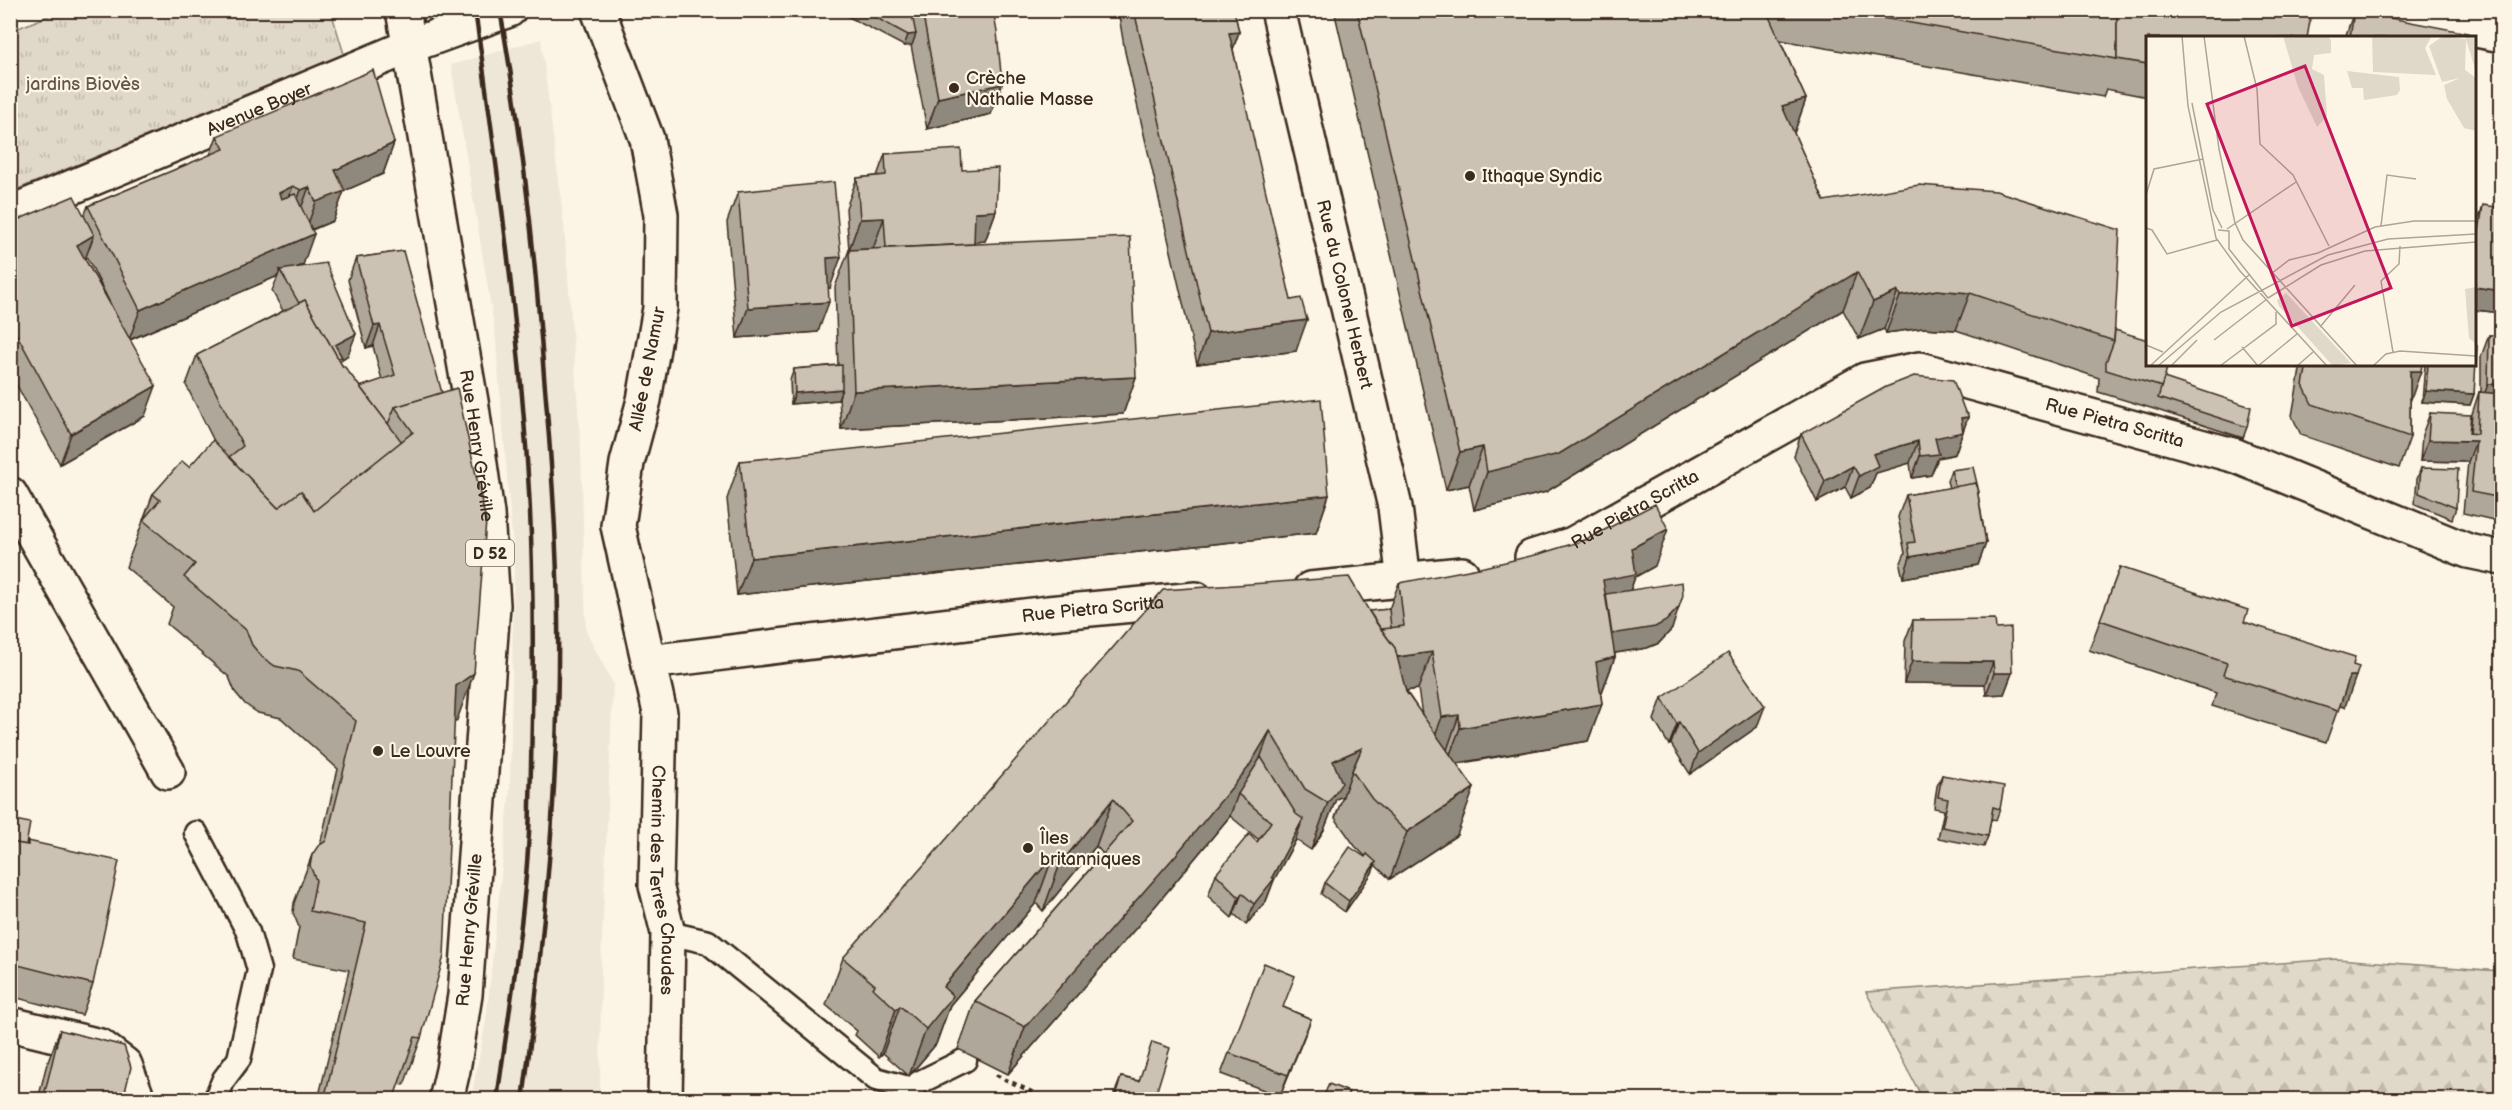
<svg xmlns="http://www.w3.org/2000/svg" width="2512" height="1110" viewBox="0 0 2512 1110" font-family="'Balsamiq Sans',sans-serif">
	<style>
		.built { fill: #eee6d6 }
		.forest { fill: url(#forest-firs); stroke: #8e8173; stroke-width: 1.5 }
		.park { fill: url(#park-tufts); stroke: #8e8173; stroke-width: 1.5 }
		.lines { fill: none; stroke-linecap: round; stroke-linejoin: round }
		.service-casing { stroke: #3b2a1e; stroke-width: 27 }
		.minor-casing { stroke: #3b2a1e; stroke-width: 38 }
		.primary-casing { stroke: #3b2a1e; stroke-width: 38 }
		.path { stroke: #3b2a1e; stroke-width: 4; stroke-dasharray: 4.5 4.5; stroke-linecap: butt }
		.service { stroke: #fcf5e5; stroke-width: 22 }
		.minor { stroke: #fcf5e5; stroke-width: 33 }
		.primary { stroke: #fcf5e5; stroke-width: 33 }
		.rail { stroke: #3b2a1e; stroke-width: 4.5 }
		.wall { fill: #afa79a; stroke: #3b2a1e; stroke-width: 1.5; fill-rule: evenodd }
		.shaded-wall { fill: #8f887d; stroke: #3b2a1e; stroke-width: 1.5 }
		.building { fill: #ccc2b3; stroke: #3b2a1e; stroke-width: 1.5 }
		.poi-dot { fill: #3b2a1e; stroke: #fcf5e5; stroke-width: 2 }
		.labels { text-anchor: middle; stroke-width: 4.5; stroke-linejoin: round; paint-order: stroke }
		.shield { fill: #fcf5e5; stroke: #75675a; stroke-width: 1.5 }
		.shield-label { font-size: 16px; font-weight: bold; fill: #3b2a1e }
		.poi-label { font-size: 18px; fill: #3b2a1e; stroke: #fcf5e5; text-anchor: start }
		.park-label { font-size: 18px; fill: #645648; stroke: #fcf5e5 }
		.street-label { font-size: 18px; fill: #3b2a1e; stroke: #fcf5e5 }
		.inset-road { fill: none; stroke: #afa495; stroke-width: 1.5 }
		.view { fill: #c2185b; fill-opacity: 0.15; stroke: #c2185b; stroke-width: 3 }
		.inset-edge { fill: none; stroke: #3b2a1e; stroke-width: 3 }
	</style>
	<defs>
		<pattern id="forest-firs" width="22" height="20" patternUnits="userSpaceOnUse" patternTransform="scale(1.5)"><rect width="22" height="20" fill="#e0d8c8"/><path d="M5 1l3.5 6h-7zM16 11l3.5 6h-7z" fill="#c1baab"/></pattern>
		<pattern id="park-tufts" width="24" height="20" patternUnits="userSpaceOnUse" patternTransform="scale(1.5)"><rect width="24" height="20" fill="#e0d8c8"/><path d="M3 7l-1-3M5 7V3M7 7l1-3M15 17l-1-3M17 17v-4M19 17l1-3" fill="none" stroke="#c1baab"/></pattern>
	</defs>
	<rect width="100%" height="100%" fill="#fcf5e5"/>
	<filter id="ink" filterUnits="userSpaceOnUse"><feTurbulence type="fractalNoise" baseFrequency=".0167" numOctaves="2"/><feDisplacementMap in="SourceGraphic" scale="12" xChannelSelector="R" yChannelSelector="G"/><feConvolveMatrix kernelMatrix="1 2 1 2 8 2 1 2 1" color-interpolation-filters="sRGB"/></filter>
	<g filter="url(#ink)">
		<path class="built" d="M541,39L564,225L581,449L586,631L613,684L601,963L600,1099H471L486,1021L510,791L514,560L495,331L451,65Z"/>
		<path class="forest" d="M2337,959L2501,971V1099H1923L1866,992Z"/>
		<path class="park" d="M63,10L331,11L344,54L11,192V31Z"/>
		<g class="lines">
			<g class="service-casing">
				<g id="service">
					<path d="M196,833L248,932L259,970L239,1059L224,1079L215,1100"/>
					<path d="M668,933L708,942L876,1079L908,1088L965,1060"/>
				</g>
			</g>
			<g class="minor-casing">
				<g id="minor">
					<path id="s1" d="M598,10L647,139L661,215L660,308L644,400L627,463L618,526L660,713L656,885L668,933L665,1100"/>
					<path id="s2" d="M1278,10L1395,507L1404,581"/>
					<path d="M2373,10L2502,35"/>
					<path id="s3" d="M10,213L410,46L509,10"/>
					<path d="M10,494L168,772"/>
					<path id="s4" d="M1532,557L1573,544L1865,380L1920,369L2236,456L2468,551L2502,558"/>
					<path d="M1310,589L1462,574"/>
					<path id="s5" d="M649,662L1048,613L1196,599"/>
					<path d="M10,1024L100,1046L125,1065L138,1100"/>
				</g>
			</g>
			<g class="primary-casing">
				<g id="primary">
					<path id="s6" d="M403,10L472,407L487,514L493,605L465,995L453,1070L446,1100"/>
				</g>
			</g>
			<path class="path" d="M996,1075L1049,1100"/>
			<use href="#service" class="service"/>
			<use href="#minor" class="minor"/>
			<use href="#primary" class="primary"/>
			<g class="rail">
				<path d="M475,10C497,165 518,319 528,475C535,584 533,695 530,805C528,901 510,1003 497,1100"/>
				<path d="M500,10C522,131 535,254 544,376C551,456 557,537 558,617C560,778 544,940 523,1100"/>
			</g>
		</g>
		<g class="wall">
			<path d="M844,10H993L1002,84L991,114L927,129L911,45L904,46L845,15Z"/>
			<path d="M1118,10H1234L1239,32L1233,49L1296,351L1197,364L1125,52Z"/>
			<path d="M1334,10H2312L2148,38V97L2106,89L2103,97L1780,40L1806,99L1794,133L1824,201L2115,330L2164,378L2247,427L2243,438L2154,409L2098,392L2099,378L1956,330L1923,328L1886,333L1884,329L1859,339L1843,310L1546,492L1474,510L1469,485L1446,490Z"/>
			<path d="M2354,11L2467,38H2345Z"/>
			<path d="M217,136L394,143L383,174L344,191L333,221L312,230L303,265L298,267L348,355L341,360L340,362L343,367L360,387L382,380L373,346L366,348L348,280L356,258L403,251L457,720L454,723L421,1038L404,1085L398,1084L393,1100H318L349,970L293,959L299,927L293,913L294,903L312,855L320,845L338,769L281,718L258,713L245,704L235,692L229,677L167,624L173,607L126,567L153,494L189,467L215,443L186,385L197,355L283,311L272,291L278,276L130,340L145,416L60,464L10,373V223L84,216L88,206L210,155ZM86,256L91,265L115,313L85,259Z"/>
			<path d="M885,154L962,170L996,211L985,241L974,242V244L1136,377L1123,414L841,429L839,397L838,400L791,404L790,380L794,369L838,365L835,287L849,250L846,208L857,178L877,176Z"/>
			<path d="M738,192L830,288H828L818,332L737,338L727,222Z"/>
			<path d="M2483,205L2502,313L2475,310V231Z"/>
			<path d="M2489,335L2502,336V522L2463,513L2468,462L2420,461L2422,435L2430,413L2470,433L2472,414L2479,392H2481V357Z"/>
			<path d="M2301,364H2422L2410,400V437L2399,468L2301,435L2292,416Z"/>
			<path d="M2425,364H2475L2474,394L2470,405L2422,402Z"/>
			<path d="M1965,412L1968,417L1955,454L1938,458L1931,475L1912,478L1910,463L1876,473L1870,488L1851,498L1845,487L1817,502L1794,456L1801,434Z"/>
			<path d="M740,461L1329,495L1316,533L737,595L727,499Z"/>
			<path d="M2421,468L2456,508L2452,519L2415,504L2417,479Z"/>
			<path d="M1951,470L1979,492L1978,494L1986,543L1978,565L1903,578L1900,565L1905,553L1898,517L1906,495L1949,488L1947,481Z"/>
			<path d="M1655,566L1635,577L1630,591L1672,629L1659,643L1647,648L1615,653V657L1601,695L1602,704L1588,741L1457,764V835L1390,879L1375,865L1372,873L1345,912L1321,894L1325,883L1366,857L1355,846L1335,818L1343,796L1336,799L1324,830L1311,850L1296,840L1274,880L1266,901L1246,925L1234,914L1232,918L1208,896L1216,874L1259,840L1230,816L1157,904L1008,1074L958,1049L975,1001L1103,854L1096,846L1043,911L1036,903L950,1005L936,1044L909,1076L883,1053L879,1057L855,1035L857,1031L826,1005L843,958L1369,611L1389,609L1399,583ZM1418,689L1422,715L1406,691Z"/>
			<path d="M2120,567L2244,622L2353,665L2345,707L2339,706L2326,742L2212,706L2216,693L2089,650Z"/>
			<path d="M1913,620L1996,629L2012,673L2004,694L1986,695L1985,684L1904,683L1905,641Z"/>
			<path d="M1662,698L1757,727L1690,774L1671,744L1669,745L1654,720Z"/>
			<path d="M1942,775L2000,809L1996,820L1991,819L1988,836L1984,847L1938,838L1944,810L1934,808L1937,786Z"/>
			<path d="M10,819L26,845H27L28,841L93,984L82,1015L10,996Z"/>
			<path d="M1283,1007L1311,1019L1280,1096L1221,1074L1229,1053Z"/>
			<path d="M60,1030L123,1100H38L46,1067Z"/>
			<path d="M1121,1077L1138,1081L1154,1100H1112Z"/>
		</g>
		<g class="shaded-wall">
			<path d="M1239,32L1228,63L1229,33Z"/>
			<path d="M916,34L912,45L904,46L908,35Z"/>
			<path d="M1002,84L991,114L927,129L938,98Z"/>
			<path d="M1806,99L1793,136L1782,106Z"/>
			<path d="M394,143L383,174L344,191L333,221L305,232L316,202L335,170Z"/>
			<path d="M293,186L282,216L279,193Z"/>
			<path d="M309,187L298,217L290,220L301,190Z"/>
			<path d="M996,211L985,241L964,243L975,212Z"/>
			<path d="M884,218L873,249L849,250L860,219Z"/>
			<path d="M314,234L303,265L282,274L280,270L278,276L129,340L140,310Z"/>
			<path d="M94,235L83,265L77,245Z"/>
			<path d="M841,257L830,288L816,289L827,258Z"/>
			<path d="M1857,272L1843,310L1546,492L1474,510L1487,472Z"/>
			<path d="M2475,287L2502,291V313L2475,310Z"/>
			<path d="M1937,290L1970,293L1956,330L1923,328L1886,333L1900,296Z"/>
			<path d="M1898,291L1884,329L1859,339L1873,302Z"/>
			<path d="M829,302L818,332L737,338L748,308Z"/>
			<path d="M1307,320L1296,351L1197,364L1208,333Z"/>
			<path d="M380,325L373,346L366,348L374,326Z"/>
			<path d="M356,334L348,355L341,360L334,378L335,345Z"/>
			<path d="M2410,371H2421L2410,402Z"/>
			<path d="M1136,377L1123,414L841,429L854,391Z"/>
			<path d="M2488,384H2502V406H2480Z"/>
			<path d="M156,386L145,416L60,464L71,434Z"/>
			<path d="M842,389L838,400L791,404L795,393Z"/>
			<path d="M2426,391L2474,394L2470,405L2422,402Z"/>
			<path d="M1968,417L1955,454L1938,458L1931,475L1912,478L1920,456L1935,438L1961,418Z"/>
			<path d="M2428,440L2476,441L2468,462L2420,461Z"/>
			<path d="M1918,441L1910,463L1876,473L1870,488L1851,498L1859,476L1873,454Z"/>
			<path d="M1483,447L1469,485L1446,490L1460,452Z"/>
			<path d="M1853,466L1845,487L1817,502L1825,481Z"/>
			<path d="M1329,495L1316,533L737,595L751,558Z"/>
			<path d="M1668,529L1655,566L1635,577L1623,611L1601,615L1603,580L1632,548Z"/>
			<path d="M1986,543L1978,565L1903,578L1910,557Z"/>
			<path d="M1679,607L1672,629L1659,643L1647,648L1596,656L1604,635Z"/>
			<path d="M1432,652L1418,689L1378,695L1392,658Z"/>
			<path d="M1615,657L1601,694L1582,699L1596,662Z"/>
			<path d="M1912,661L1993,662L1985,684L1904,683Z"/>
			<path d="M474,673L457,720L438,733L456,686Z"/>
			<path d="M1994,673H2012L2004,694L1986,695Z"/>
			<path d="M2350,676H2356L2345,707L2339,706Z"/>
			<path d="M1602,704L1588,741L1446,765L1460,728Z"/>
			<path d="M1765,706L1757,727L1690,774L1698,753Z"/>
			<path d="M1459,715L1446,753L1428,754L1442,717Z"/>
			<path d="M1679,722L1671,744L1669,745L1677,724Z"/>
			<path d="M1270,731L1253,778L1238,794L1230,816L1157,904L1008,1074L1025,1027Z"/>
			<path d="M1362,748L1352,771L1343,796L1336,799L1324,830L1311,850L1328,802L1333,761Z"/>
			<path d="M1474,788L1457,835L1390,879L1407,832Z"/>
			<path d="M1113,799L1096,846L1043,911L1060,864Z"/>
			<path d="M1303,819L1295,841L1274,880L1266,901L1246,925L1254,904L1272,877Z"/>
			<path d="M1053,856L1036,903L950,1005L936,1044L909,1076L926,1029L943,987Z"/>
			<path d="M1376,862L1372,873L1345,912L1349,901Z"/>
			<path d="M1242,893L1234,914L1232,918L1239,897Z"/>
			<path d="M900,1006L883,1053L879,1057L896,1009Z"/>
			<path d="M1311,1019L1303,1040L1280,1096L1288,1075Z"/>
		</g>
		<g class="building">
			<path d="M862,10H911L916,34L908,35Z"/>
			<path d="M922,10H993L997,32L1002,84L938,98Z"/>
			<path d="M1134,10H1234L1239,32L1229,33L1291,300L1301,298L1307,320L1208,333Z"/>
			<path d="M1357,10H1766L1806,99L1782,106L1824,201L1919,185L1996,191L2120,230L2114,341L1970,293L1937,290L1900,296L1898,291L1873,302L1857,272L1559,454L1487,472L1483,447L1460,452Z"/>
			<path d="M1837,10H2117V59Z"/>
			<path d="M2117,10H2312L2307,38H2148V64L2117,59Z"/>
			<path d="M2354,11L2468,33L2467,38H2350Z"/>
			<path d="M373,70L394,143L335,170L345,191L316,202L309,187L301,190L293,186L279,193L281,199L295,194L314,234L140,310L88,206L224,149L217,136Z"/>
			<path d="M961,149L962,170L998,168L996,211L975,212L974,244L886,248L884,218L860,219L857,178L886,175L885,154Z"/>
			<path d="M834,182L841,257L827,258L829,302L748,308L738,192Z"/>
			<path d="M74,196L94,235L77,245L156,386L71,434L10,322V223Z"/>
			<path d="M2483,205L2502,208V291L2475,287V259Z"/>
			<path d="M1130,237L1136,377L854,391L849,250Z"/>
			<path d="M403,251L442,393L395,407L388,424L360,387L395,375L380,325L374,326L356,258Z"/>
			<path d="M326,263L356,334L335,345L342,357L338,358L305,300L299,303L280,270Z"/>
			<path d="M305,300L343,367L344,366L402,442L314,511L301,491L278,508L229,457L243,446L197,355Z"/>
			<path d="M2115,330L2148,340V364H2168L2162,387L2106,370V362L2114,341Z"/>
			<path d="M2489,335L2502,336V384H2488Z"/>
			<path d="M2475,346H2477L2474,394L2426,391L2428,364H2475Z"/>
			<path d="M2307,364H2422L2421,371H2410V437L2312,404L2303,385Z"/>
			<path d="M842,365V389L795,393L794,369Z"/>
			<path d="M1914,376L1953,380L1965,412L1968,414V417L1961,418L1963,432L1935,438L1939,454L1920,456L1918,441L1873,454L1878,466L1859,476L1853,466L1825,481L1801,434L1886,387Z"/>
			<path d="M2164,378L2251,407L2247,427L2158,398Z"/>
			<path d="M457,388L486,521L474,673L456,686L444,956L421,1038L415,1037L393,1100H324L366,923L310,911L316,880L310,866L312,855L318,846L326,841L356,721L298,671L275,666L262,657L252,645L246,630L184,577L195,564L143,520L160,500L153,494L182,461L189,467L213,440L278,508L301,491L314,511L413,432L395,407Z"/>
			<path d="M2479,392L2502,394V498L2471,492L2476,441L2428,440L2430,413L2471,415L2469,433L2477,434Z"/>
			<path d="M1321,399L1329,495L751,558L740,461Z"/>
			<path d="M1973,467L1979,492H1978L1976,483L1955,487L1951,470Z"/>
			<path d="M2421,468L2458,469L2456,508L2419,493Z"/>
			<path d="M1976,483L1986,543L1910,557L1908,543L1915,542L1906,495Z"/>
			<path d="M1655,504L1668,529L1632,548L1636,574L1603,580L1615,657L1596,662L1602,704L1460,728L1459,715L1442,717L1432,652L1397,657L1395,648L1381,629L1404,626L1399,583L1484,567L1539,554L1585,540Z"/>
			<path d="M2120,567L2248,610L2244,622L2355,657L2353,665L2359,667L2356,676H2350L2338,711L2223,675L2227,663L2100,620Z"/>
			<path d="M1349,577L1375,621L1395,648L1406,692L1474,788L1407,832L1372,799L1352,771L1362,748L1333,761L1342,783L1328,803L1305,789L1270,731L1248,768L1175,856L1025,1027L975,1001L1132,821L1113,799L1060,864L1053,856L943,987L953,996L926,1029L900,1006L896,1009L873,988L875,985L843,958L1163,590Z"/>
			<path d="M1682,582L1683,595L1679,607L1666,621L1655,627L1612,634L1606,594Z"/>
			<path d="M1389,609L1391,628L1381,629L1369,611Z"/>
			<path d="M1995,619L1996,629L2011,628L2012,673H1994L1993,662L1912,661L1913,620Z"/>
			<path d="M1728,653L1765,706L1698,753L1679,722L1677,724L1662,698Z"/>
			<path d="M1261,757L1296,814L1303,819L1272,877L1274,879L1254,904L1242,893L1239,897L1216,874L1249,834L1257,842L1271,822L1238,794Z"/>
			<path d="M1942,775L2004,786L2000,809L1993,807L1988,836L1942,827L1948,799L1938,797Z"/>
			<path d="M10,819L30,823L26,845L10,842Z"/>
			<path d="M28,841L119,861L93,984L10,963V842L28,845Z"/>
			<path d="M1350,847L1365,857L1367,854L1376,862L1349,901L1325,883Z"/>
			<path d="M1264,963L1295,976L1283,1007L1311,1019L1288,1075L1229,1053Z"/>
			<path d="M60,1030L124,1046L131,1067L123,1100H43Z"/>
			<path d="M1152,1042L1170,1048L1154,1100H1123L1124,1097L1116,1094L1121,1077L1139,1081Z"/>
			<path d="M1329,1084L1349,1092L1345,1100H1322Z"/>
		</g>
	</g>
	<g class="poi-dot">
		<circle cx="954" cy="88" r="6"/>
		<circle cx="1470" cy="176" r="6"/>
		<circle cx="378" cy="751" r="6"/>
		<circle cx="1028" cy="848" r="6"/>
	</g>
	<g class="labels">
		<rect class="shield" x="466" y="540" width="48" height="26" rx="4.5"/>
		<g class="shield-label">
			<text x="490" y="559">D 52</text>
		</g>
		<g class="poi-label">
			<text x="966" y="84">Crèche<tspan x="966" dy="21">Nathalie Masse</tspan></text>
			<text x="1482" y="182">Ithaque Syndic</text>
			<text x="390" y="757">Le Louvre</text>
			<text x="1040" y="844">Îles<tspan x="1040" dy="21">britanniques</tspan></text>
		</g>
		<g class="park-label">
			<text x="83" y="90">jardins Biovès</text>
		</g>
		<g class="street-label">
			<text dy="6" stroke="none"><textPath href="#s3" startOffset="270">Avenue Boyer</textPath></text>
			<text dy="6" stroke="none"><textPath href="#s2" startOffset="292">Rue du Colonel Herbert</textPath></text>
			<text transform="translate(647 369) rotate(-79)" y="6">Allée de Namur</text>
			<text dy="6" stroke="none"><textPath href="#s4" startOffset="636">Rue Pietra Scritta</textPath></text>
			<text dy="6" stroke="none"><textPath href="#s6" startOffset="442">Rue Henry Gréville</textPath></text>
			<text dy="6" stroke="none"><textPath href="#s4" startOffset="114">Rue Pietra Scritta</textPath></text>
			<text dy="6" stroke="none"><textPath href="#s5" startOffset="447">Rue Pietra Scritta</textPath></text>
			<text dy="6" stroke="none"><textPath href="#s1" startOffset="890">Chemin des Terres Chaudes</textPath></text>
			<text transform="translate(469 930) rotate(-85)" y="6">Rue Henry Gréville</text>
		</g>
	</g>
	<g transform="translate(2146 36)">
		<rect width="330" height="330" fill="#fcf5e5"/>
		<path d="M137,0H182L185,4V17L168,19L166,33L178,39L181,80L171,91L152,51ZM319,0H330V36L322,10Z" fill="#e0d8c8"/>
		<path d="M226,0H286L279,12L290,39L227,36ZM297,0L320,3L319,34L330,42V95L318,92L301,63L298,49L314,42L296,46L283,10ZM201,35L253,41L254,54L251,59L218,64L217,52H206ZM140,257L205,327L187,330L133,270L131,264Z" fill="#e0d8c8"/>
		<path d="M330,251V306H328L323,302L319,253Z" fill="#e0d8c8"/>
		<path class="inset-road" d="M36,0L42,70L70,202L94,235L181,330M58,0L73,113L89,187L97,204L211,330M98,0L111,53L114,108L147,139L183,210M46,67L67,174L76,192M0,159L8,133L57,123M235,190L241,139L270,143M0,192L6,194L21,218L71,204M81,193L150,146M72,194L83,195V213L122,262M125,238L143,224L172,217L229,191L268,185H330M122,262L175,229L219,215L330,206M174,291L209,249M68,304L121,263M0,309L17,316M96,311L112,330M247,316L235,245L253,228L254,210M4,330L104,238M12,330L75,276L182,219L242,203L330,198M25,330L51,304M74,330L130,288V276M112,330L151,298M151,330L167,316M227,330L240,318L254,315L330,320"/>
		<path class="view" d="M159,30L245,252L146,290L61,68Z"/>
		<rect width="330" height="330" class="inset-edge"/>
	</g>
	<rect width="2512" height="1110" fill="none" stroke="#fcf5e5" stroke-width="36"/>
	<rect x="18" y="18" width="2476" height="1074" fill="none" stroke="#3b2a1e" stroke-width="2" filter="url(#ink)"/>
</svg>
